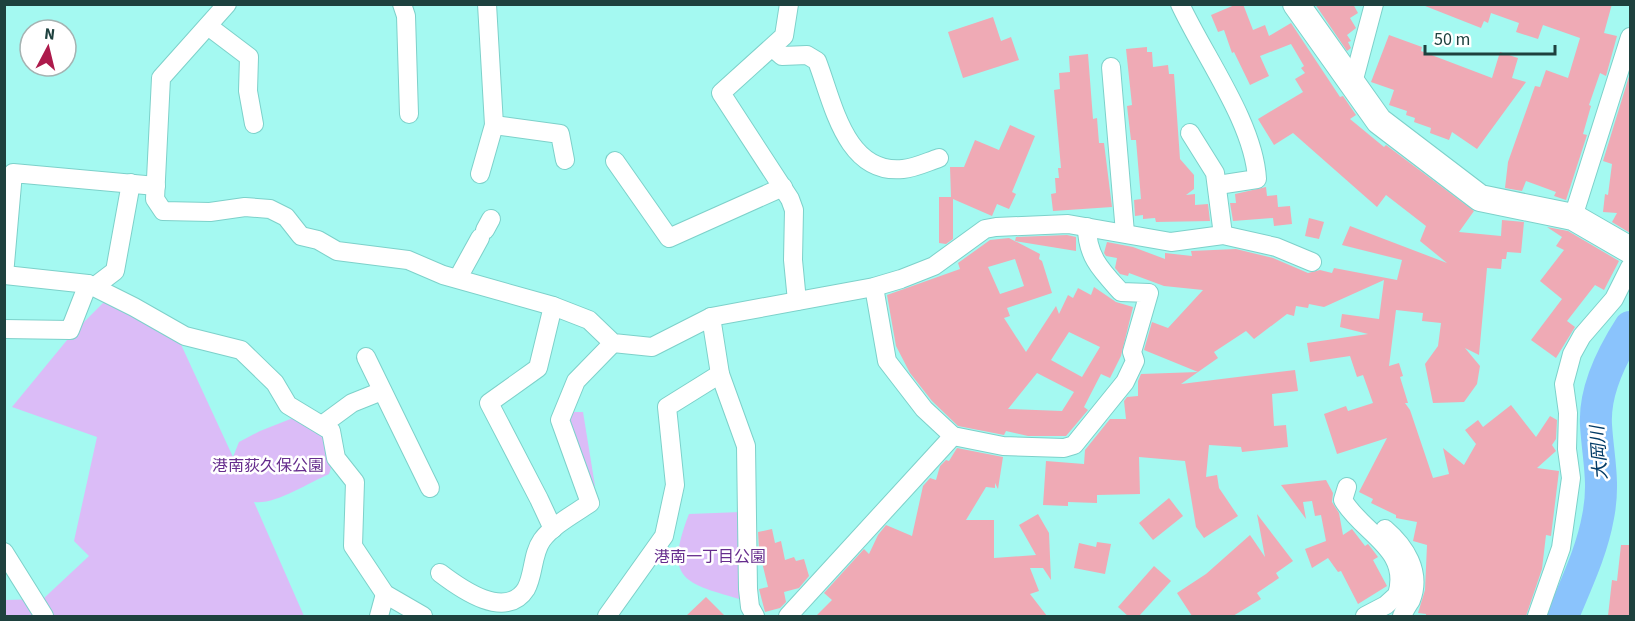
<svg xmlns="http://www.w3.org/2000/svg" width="1635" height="621" viewBox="0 0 1635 621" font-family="'Source Sans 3','Noto Sans JP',sans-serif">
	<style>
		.green { fill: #dbbcf7 }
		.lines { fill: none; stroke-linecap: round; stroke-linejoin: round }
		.river { stroke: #8ac3fc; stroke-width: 32 }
		.building { fill: #efaab5; fill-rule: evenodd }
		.street-casing { stroke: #7dd1ca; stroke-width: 20 }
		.secondary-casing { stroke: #7dd1ca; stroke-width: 28 }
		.street { stroke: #fff; stroke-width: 18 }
		.secondary { stroke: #fff; stroke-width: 26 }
		.labels { text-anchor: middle; stroke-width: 5; stroke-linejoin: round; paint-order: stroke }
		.park-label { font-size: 16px; fill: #662d8d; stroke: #fff }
		.water-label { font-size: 18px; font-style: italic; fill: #013a66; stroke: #fff }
	</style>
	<rect width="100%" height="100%" fill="#a4f9f1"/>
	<g class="green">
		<path d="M108,298L178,338L233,457L239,442L260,431L293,418L325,438L331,468L329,474C308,483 275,505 254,502L304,616H5L4,600L43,599L89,556L74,541L97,437L12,407L72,334Z"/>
		<path d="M568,412H583L595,486L588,488L564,422Z"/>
		<path d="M741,512L743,600C685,583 663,581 689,514Z"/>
	</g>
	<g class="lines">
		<path class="river" d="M1563,616C1576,584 1592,551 1598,517C1605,483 1598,458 1596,425C1594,391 1612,355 1630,327"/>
	</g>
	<g class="building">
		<path d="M1237,4H1243L1253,30L1265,25L1269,36L1291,23L1340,97L1343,96L1356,115L1350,119L1384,147L1386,145L1474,211L1459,232L1501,236L1502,220L1524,222L1521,253L1507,252L1506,259H1502L1501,269L1487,268L1479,355L1465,348L1480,366L1477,384L1464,402L1433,403L1425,364L1438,346L1441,323L1422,321L1423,313L1396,310L1389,366L1399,363L1403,376L1400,377L1408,403H1405L1410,410L1433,478L1449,474L1443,448L1464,465L1476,444L1465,430L1478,420L1483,427L1511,405L1536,437L1550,416L1557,420L1556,439L1552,445L1556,451L1537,468L1559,471L1551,536L1546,535L1542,569L1526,616H1426V614L1418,613L1425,590L1427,545L1413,541L1417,522L1396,518V515L1371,503L1373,499L1359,492L1387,438L1337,454L1324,414L1346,406L1348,411L1373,403L1363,375L1357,377L1350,356L1310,362L1307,343L1368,334L1340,327L1342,314L1379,319L1384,280L1324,307L1309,304L1308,308L1296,306L1294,316L1287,314L1254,339L1246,331L1214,352L1218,358L1198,372L1144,350L1152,322L1168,328L1203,290L1164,286L1129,273L1128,276L1120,274L1115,268L1117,258L1106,256L1104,253L1107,242L1133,247L1165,259V253L1192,256L1191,251L1236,249L1273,258L1308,273L1320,270L1332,273L1334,268L1397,280L1402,260L1342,245L1350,226L1447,263L1420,241L1426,226L1386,195L1377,207L1293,133L1274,145L1258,119L1303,92L1295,79L1305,73L1301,68L1304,66L1291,44L1260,56L1269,76L1250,85L1234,52L1232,53L1224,30L1218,32L1211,15Z"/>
		<path d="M1315,4H1353L1358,13L1350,18L1356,28L1347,35L1351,41L1348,42L1351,48L1347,51Z"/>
		<path d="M1420,4H1612L1604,33L1617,36L1606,76L1600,73L1589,105L1591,106L1583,134L1587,135L1566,200L1554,196L1556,192L1526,181L1522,191L1505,188L1508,162L1535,86L1540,87L1546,70L1568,78L1580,38L1543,25L1538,39L1516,32L1519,23L1491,13L1488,23L1484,21L1481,28Z"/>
		<path d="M993,17L1001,41L1011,37L1019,60L963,78L948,32Z"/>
		<path d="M1389,35L1422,47L1421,51L1492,78L1500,52L1518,58L1512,78L1526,82L1477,149L1452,132L1449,140L1430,133L1431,128L1414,122L1415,118L1406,115L1407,111L1389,105L1394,90L1371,82Z"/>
		<path d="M1147,47V52H1152L1153,67L1168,65L1169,74H1174L1180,159L1194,175V189L1186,195L1195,194V205L1208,204L1210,221L1156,222L1155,218L1143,219V215L1135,216L1134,200L1141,199L1136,140H1131L1127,106L1132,105L1126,49Z"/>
		<path d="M1088,54L1093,119L1097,118L1099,143H1104L1112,207L1053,211L1051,194L1056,193L1055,178H1059L1058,168H1061L1054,90L1060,89L1059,73L1070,72L1069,56Z"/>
		<path d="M1630,73L1629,222L1630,233L1612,222L1617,213L1603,212L1605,194L1608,195L1612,164L1603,161Z"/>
		<path d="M1010,125L1035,136L1012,192L1016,194L1009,209L997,204L992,216L953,199V239L946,244L939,243V197H951L950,167H964L975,140L999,150Z"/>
		<path d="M1266,187L1267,196L1277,195L1278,207L1290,206L1292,224L1274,226L1273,218L1233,221L1230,203H1236L1235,194Z"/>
		<path d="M1309,218L1324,222L1319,239L1305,236Z"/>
		<path d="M1547,227L1568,231L1619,261L1604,290L1595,285L1567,321L1575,327L1556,358L1531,340L1562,299L1540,281L1564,250L1556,246L1562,237Z"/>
		<path d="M1067,235L1076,237V251L1015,241L1016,237Z"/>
		<path d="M1009,238L1040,254L1039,259L1042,261L1052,293L1007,308L1010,316L1004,318L1026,352L1056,306L1059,314L1068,295L1073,298L1078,288L1091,295L1094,287L1116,302L1133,307L1121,356L1110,378L1101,374L1084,407L1088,410L1066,436H1028L1006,431L1004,435L958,426L932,401L910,373L896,346L887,295L960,269L958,263L990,240ZM1015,259L1024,286L1000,294L988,267ZM1069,332L1100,347L1082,377L1051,360ZM1037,373L1074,392L1062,411L1008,409Z"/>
		<path d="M1295,370L1298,391L1272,394L1274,426L1286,425L1288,447L1242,452L1241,447L1209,445L1206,477L1217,475L1219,488L1238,516L1204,538L1196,527L1185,461L1139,457L1140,494L1097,495V503L1068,502V506L1043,505L1046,461L1084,464L1085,450L1110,419H1126L1124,401L1127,397L1138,396V381L1141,374L1198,372L1181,384Z"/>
		<path d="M957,448L1003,457L998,489L995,483V488L986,487L966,520H994V558L1036,555L1019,525L1038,514L1049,533L1051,580L1043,568H1030L1039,591L1030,594L1047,616H816L832,600L824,593L864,549L869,554L878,535L886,525L912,536L923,486L930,478L936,480L940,466L946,460L949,461Z"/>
		<path d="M1326,480L1333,493L1332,502L1339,513L1343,535L1352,529L1365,546L1368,544L1372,549L1378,557L1373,560L1387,586L1358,604L1341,571L1338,572L1328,558L1312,568L1305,549L1326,541L1321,515L1315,516L1312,501L1303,502L1306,519L1281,485Z"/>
		<path d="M1169,498L1183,516L1153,540L1139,523Z"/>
		<path d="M1257,514L1293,561L1276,573L1279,578L1257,593L1261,599L1233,616H1192L1177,593L1206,574L1250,535L1265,557Z"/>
		<path d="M772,529L775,543L781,541L785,560L794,557L796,561L804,559L809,576L799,588L784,592L786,602L780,608L765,612L759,589L768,587L759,550L758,532Z"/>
		<path d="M1097,542L1111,544L1105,574L1074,568L1079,543L1096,547Z"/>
		<path d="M1621,545H1630V616H1608L1612,580L1617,581Z"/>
		<path d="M1154,566L1171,581L1139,616H1128L1118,607Z"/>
		<path d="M706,597L725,616H686Z"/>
	</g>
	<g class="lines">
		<g class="street-casing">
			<g id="street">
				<path d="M227,4L161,78L155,199L163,211L210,212L245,207L270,209L286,217L301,236L318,240L337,251L408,260L443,275L553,306L589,320L613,343L652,347L711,317L874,287L901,279L934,266L985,229L996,227L1068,224L1171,242L1223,235L1276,247L1312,262"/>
				<path d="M402,4L406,16L409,114"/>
				<path d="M789,4L784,36L721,93L790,199L794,210L793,260L797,301"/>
				<path d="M1180,4C1204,56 1254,123 1257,179L1218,185"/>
				<path d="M208,26L249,57L248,91L254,124"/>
				<path d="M773,48L782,56L807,55L817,61C833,102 845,175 903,169C915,168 927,162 939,158"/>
				<path d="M1111,67L1125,233"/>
				<path d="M1353,83L1374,4"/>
				<path d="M494,125L560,134L565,160"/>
				<path d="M1190,133L1215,173L1223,235"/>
				<path d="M615,161L669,238L783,187"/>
				<path d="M480,174L494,125L487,4"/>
				<path d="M1573,217L1630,37"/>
				<path d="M485,230L491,219"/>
				<path d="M4,275L13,173L156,186"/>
				<path d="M5,275L88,284L134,307L185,336L241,350L275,383L288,405L331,431L336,458L355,482L353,546L385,594L423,616"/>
				<path d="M458,278L480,238"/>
				<path d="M94,287L115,271L131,183"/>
				<path d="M874,287L887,361L924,409L953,436L1003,446L1064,448L1074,445L1125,382L1135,361L1132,352L1149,293L1121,292C1102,271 1087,257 1087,227"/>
				<path d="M711,317L720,374L746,446L748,589L750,607L755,616"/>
				<path d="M4,329L70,330L88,284"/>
				<path d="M366,357L430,488"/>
				<path d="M322,425L352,403L382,391"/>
				<path d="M1347,487L1343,500C1363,534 1411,549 1397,595L1386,605L1365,616"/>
				<path d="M553,529L539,499L489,403L538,368L553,306"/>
				<path d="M1385,529C1405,546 1422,572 1411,600C1408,605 1404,611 1402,616"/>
				<path d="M4,552L44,616"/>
				<path d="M440,573C461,589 506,621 526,589C534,575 532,554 542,540C553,525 574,514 590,503L560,420L576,381L613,343"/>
				<path d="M379,616L385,594"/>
				<path d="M607,616L664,536L675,485L667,407L720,374"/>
				<path d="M788,616L953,436"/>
				<path d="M1537,616L1561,548L1571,478L1567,449L1568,413L1564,384L1572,354L1582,336L1614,299L1630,267"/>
			</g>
		</g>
		<g class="secondary-casing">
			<path id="secondary" d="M1296,4L1379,121L1480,198L1573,217L1630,250"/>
		</g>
		<use href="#street" class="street"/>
		<use href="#secondary" class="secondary"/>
	</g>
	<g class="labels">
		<g class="park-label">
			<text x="268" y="471">港南荻久保公園</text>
			<text x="710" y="562">港南一丁目公園</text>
		</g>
		<g class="water-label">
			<text transform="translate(1599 453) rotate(-94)" y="6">大岡川</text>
		</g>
	</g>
	<rect width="1635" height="621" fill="none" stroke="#1e413e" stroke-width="12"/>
	<g transform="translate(48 48) rotate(7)"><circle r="28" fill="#ffffff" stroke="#a5b3b2" stroke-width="1.5"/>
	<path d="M0-4.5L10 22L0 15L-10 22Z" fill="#ad1a4b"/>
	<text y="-9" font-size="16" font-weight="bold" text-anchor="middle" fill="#1e413e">N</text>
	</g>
	<path d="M1425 45v9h130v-9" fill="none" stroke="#1e413e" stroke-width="3"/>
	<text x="1434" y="45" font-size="18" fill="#1e413e" stroke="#ffffff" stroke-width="4.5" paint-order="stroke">50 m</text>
</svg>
